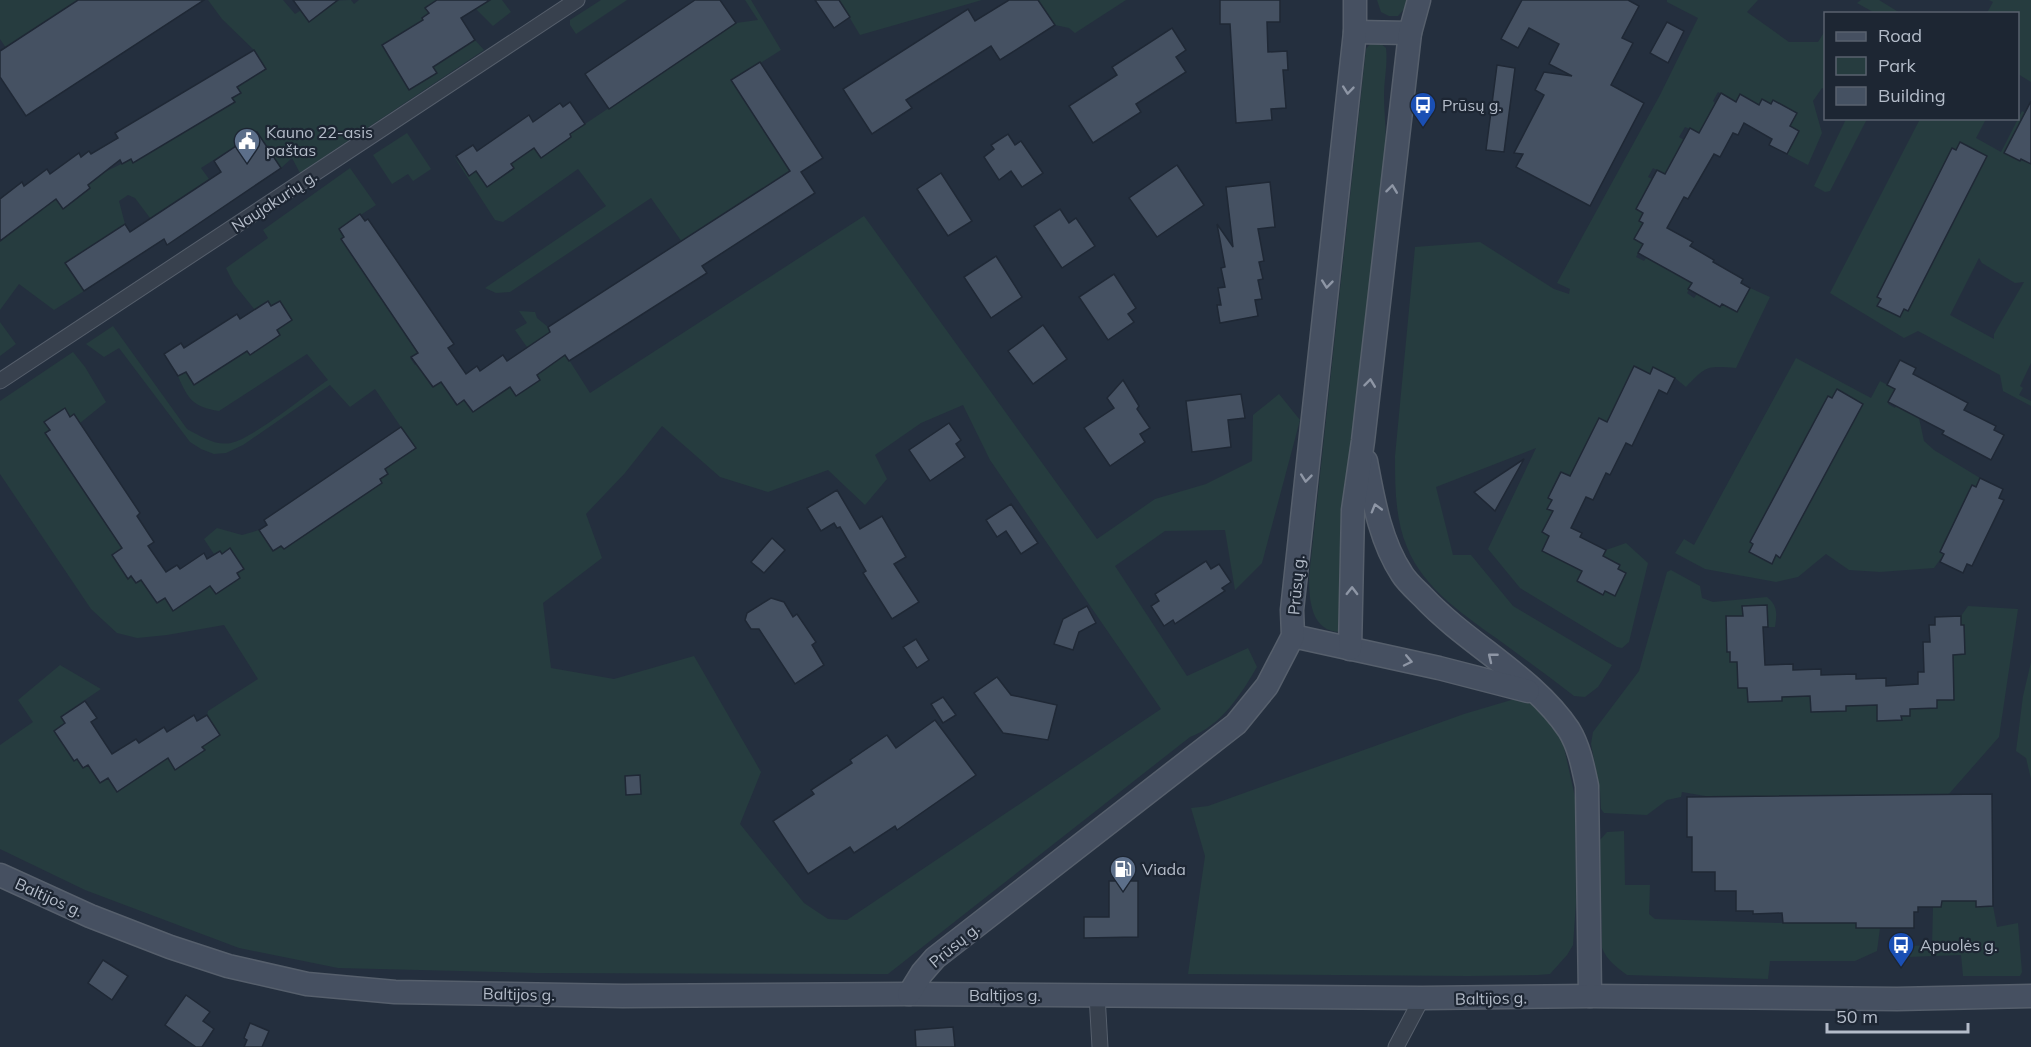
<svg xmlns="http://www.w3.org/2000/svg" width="2031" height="1047" viewBox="0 0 2031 1047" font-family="Mulish,sans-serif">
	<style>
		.green { fill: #263c3f; fill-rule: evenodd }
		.building { fill: #455162; stroke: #1f2835; stroke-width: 1.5 }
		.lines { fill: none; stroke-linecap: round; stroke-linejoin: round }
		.street-casing { stroke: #565f6c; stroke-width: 17 }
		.secondary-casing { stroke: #565f6c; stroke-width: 25 }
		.street { stroke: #38414e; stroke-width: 15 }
		.secondary { stroke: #465061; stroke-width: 22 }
		.oneway { stroke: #8e96a5 }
		.labels { text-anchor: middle; stroke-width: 4.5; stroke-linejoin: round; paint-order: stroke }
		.poi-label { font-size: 16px; fill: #b4bcc9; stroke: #1d2633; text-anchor: start }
		.street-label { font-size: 16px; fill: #b4bcc9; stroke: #1d2633 }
	</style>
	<rect width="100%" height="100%" fill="#242f3e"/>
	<g class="green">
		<path d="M0,0H78L6,48L0,39Z"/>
		<path d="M208,0H283L295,14C310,3 332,0 351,0L354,4L359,0H437L425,7L429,13L422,18L447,57L475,40L484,50L300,173L292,158L281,168L257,132L201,168L209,179L150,218L135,198L128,195L119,201L125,224L65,263L84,291L54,310L19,284L0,310V230L54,196L64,209L90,189L88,185L105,172L131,159L133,163L234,101L232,98L241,93L228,72L234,63L246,82L266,69L254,50L222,19Z"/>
		<path d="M470,0H502L511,12L493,26L476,9Z"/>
		<path d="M601,0H627L576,34L570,25V20Z"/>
		<path d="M745,0H751L781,50L732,81L790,172L723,252L703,266L686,240L682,242L651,198L510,292L496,293L485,288L606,206L578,169L503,222L495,220L453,155L469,175L476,171L487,187L514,169L511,164L534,148L571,137L570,134L585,124L736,23L758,20Z"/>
		<path d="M839,0H982L860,35Z"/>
		<path d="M1038,0H1126L1075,33L1069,28L1055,25Z"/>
		<path d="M1377,0H1408L1406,7L1398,16H1389L1381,12Z"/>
		<path d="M1667,0H1758L1747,12L1789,42H1818L1825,31V90L1822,88L1813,101L1822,133L1808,165L1787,154L1799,131L1790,126L1797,113L1773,100L1771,104L1762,100L1759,105L1740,94L1735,102L1718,92L1713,101L1715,103L1707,118L1711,121L1704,135L1685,127L1679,137L1684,140L1670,177L1653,168L1648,177L1652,179L1636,209L1643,213L1639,220L1643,223L1634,238L1643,244L1636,257L1644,261L1646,258L1668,270L1671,265L1695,278L1687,293L1694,298L1697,294L1720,307L1722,304L1737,312L1750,288L1770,297L1736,368C1707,366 1707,365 1686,387L1675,378L1653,368L1650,374L1623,401L1576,479L1560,472L1548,497L1552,500L1547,509L1553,511L1542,532L1549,536L1584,567L1577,582L1603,595L1605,591L1615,595L1626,573L1618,569L1620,564L1603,556L1606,550L1626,543L1648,563L1629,642L1622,648L1617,647L1520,588L1488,549L1536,448L1436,487L1453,555H1471L1513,606L1612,665L1598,687L1585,697L1574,696C1551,678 1527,661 1503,643C1467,617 1424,590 1407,547C1395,519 1395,486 1395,456L1415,247L1480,242L1554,289L1569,294L1570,289L1557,283L1660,95L1698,18L1667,2Z"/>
		<path d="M1861,0H1879L1900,13H1873V12L1857,3Z"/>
		<path d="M1989,0H2031V82L2018,74V14L1987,13L1993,2Z"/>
		<path d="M1379,42L1386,48C1388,64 1384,79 1384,95C1384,114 1387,133 1385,152L1342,632C1311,633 1309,600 1309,577L1366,49L1371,43Z"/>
		<path d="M2022,111L2025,113L2012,157L2031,164V363L2020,386L2023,388L2019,395L2031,401V406L2003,391L2000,375L1918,331L1904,338L1830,293L1920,119H1986L1976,138L2001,152ZM1979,258L1982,263L2015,283L2024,282L1994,334V339L1950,315Z"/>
		<path d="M1846,119H1867L1830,191L1825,192L1814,186Z"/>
		<path d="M407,133L431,169L413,181L408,174L392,184L373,155Z"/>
		<path d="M350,168L376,205L339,229L344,237L341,239L407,337L426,347L410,358L415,365H417L432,387L441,382L456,405L464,400L473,412L495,397L506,382L516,396L543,370L515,330L527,323L519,311L535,312L537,318L548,327L590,393L864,216L1097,539L1155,499L1206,484L1252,461L1253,415L1279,394L1300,420L1262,563L1235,590L1225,530L1165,531L1115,566L1187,676L1248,648L1257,667C1241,694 1222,725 1190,737L888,974L536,973L338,968L239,948L85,890L0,849V745L33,722L18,700L60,665L101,689L61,716L65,723L54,731L74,761L77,759L108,778L117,792L165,754L175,770L205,750L202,747L220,735L207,715L208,711L258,679L224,625L167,635L137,638L117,633L91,609L0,474V401L73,352L85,367L106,402L80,423L74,414L70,417L65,409L44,422L50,430L46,434L111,532L126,545L112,555L128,578L131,576L136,583L141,580L157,603L165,598L173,610L207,581L216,594L240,578L237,573L243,569L230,549L222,554L220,551L214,554L204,539L217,528L242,535L259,530L273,551L281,546L284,549L382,483L380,479L388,474L374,453L401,427L375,389L350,407L330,385L243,445L226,453L214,454L201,449L190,442L119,348L104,357L86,344L113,326L187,429C200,436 215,446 231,443C252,439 307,394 328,380L307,354L219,411C193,407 188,399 178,376L186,372L194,384L292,320L280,301L271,306L268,302L255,310L234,284L226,268L268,238L263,230ZM963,405L990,460L1161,709L847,920L828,919L804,903L740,824L761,772L694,656L614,679L551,668L543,603L602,558L586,514L625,473L662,426L720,477L768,492L828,470L865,505L887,479L875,455L921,423Z"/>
		<path d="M0,322L16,344L0,356Z"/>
		<path d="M1796,358L1871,398L1880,381L1895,389L1888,404L1895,408L1896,406L1919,418L1924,441L1934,450L1980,478L1976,487L1972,485L1940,551L1944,554L1934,568L1880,572L1849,570L1826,554L1798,577L1776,582L1705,569L1675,553L1684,539L1694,545Z"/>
		<path d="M1671,570L1700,586L1702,598L1713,602L1767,597C1778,606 1777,614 1775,627H1768L1767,605L1743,606V616L1726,617L1727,652H1730V662H1737L1738,688H1747L1748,702L1782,701V697L1810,696L1846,706L1877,705V721L1901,720V716H1910V709L1937,708V700H1954L1953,671L1948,655L1964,625H1961V616L1968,606L2018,609L1999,737L1948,795L1711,797L1682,792L1681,797L1667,800L1647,815L1604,813L1601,809L1600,791L1591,744L1593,732L1639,671L1667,572Z"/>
		<path d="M2031,662V779L2026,758L2016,751L2023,696Z"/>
		<path d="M1518,698L1529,702L1544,713L1563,743L1575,797L1576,903L1573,945L1567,955L1550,974L1538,975L1468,976L1188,974L1205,856L1191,808L1208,806L1464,714Z"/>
		<path d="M1624,831L1625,885H1650L1649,914L1655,919L1783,923H1840L1856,913V928H1880L1877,951L1855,961H1770L1768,979L1627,975C1616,967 1607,960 1602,948L1600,840L1607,832Z"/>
		<path d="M1942,901H1976L1977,907L1993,906L1997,927L2018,923L2022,972L2020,976H1963L1961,955L1908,957L1909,946L1932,945L1933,907H1941Z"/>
	</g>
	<g class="building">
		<path d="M78,0H204L26,116L0,77V51Z"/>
		<path d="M293,0H338L309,22Z"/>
		<path d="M437,0H490L461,18L475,40L433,67L437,73L409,90L382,45L423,20L422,18L429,13L425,8Z"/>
		<path d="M695,0H720L736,23L609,109L585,74Z"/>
		<path d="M815,0H839L850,17L834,28Z"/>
		<path d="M1009,0H1038L1055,25L1000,60L991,46L906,100L912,108L872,134L843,89L968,9L975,21Z"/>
		<path d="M1220,0H1280V22H1267L1268,52L1287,51L1288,70H1283L1286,108L1271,109L1272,120L1236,123L1230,24H1220Z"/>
		<path d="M1522,0H1628L1639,6L1622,38L1633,43L1611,85L1644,103L1590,206L1516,167L1523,154L1514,153L1544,95L1535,90L1544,72L1572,76L1549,64L1559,44L1529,28L1518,48L1501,39Z"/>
		<path d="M1667,22L1684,31L1668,63L1650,53Z"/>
		<path d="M1172,28L1186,50L1176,57L1186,72L1136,104L1141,112L1093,143L1069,106L1117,75L1112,67Z"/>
		<path d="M254,50L266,69L237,87L241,93L232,98L235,102L133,163L131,159L122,164L120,160L88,185L90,188L63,209L56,199L0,241V199L22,182L24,186L47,169L50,174L79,153L81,157L89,151L91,154L118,138L115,133Z"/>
		<path d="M760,62L823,158L801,172L815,193L702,266L707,273L569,361L565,355L537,375L540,380L516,396L510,387L473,412L464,400L457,405L441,382L433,387L411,357L418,353L341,239L344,237L339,229L360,214L365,221L368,219L454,344L448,348L466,374L477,366L480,371L503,355L507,361L550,332L548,327L790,171L731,80Z"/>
		<path d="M1497,65L1515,68L1504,152L1486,150Z"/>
		<path d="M1721,93L1736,102L1740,94L1759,105L1762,99L1771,104L1773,100L1797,113L1790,126L1799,131L1787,154L1769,145L1772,139L1744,123L1738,135L1733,133L1720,157L1714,154L1688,199L1684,197L1667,228L1693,242L1690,246L1714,260L1713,262L1743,279L1741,283L1750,288L1737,312L1722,304L1720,307L1688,289L1692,283L1638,253L1643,244L1634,239L1643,223L1639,221L1643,213L1636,209L1657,170L1665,174L1690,128L1699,133Z"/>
		<path d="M2031,101V164L2021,159L2020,161L2004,153Z"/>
		<path d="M570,102L585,124L570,134L571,137L541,158L534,148L511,164L514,168L487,187L476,171L469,176L456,156L473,145L477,151L529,115L533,122L560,103L563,107Z"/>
		<path d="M257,132L281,168L167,245L164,239L84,291L65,263L125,224L130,232L221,172L214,161Z"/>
		<path d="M1008,134L1015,145L1021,141L1043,173L1022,187L1011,171L999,180L984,157L994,149L991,145Z"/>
		<path d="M1960,142L1987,156L1908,311L1904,309L1900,317L1877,306L1881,299L1877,297L1952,148L1956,150Z"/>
		<path d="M1177,165L1204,205L1157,237L1129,198Z"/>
		<path d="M941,173L972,221L948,236L917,189Z"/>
		<path d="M1270,182L1275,227L1258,229L1264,261L1259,262L1263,279L1258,280L1262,299L1255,300L1258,316L1220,323L1217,305H1221L1218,288L1225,287L1221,268L1225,267L1217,224L1233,247L1226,187Z"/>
		<path d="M1060,209L1069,223L1076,218L1095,246L1062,268L1034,226Z"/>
		<path d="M996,256L1022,297L991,318L964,277Z"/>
		<path d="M1114,274L1136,308L1128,314L1134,322L1108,340L1079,297Z"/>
		<path d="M268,301L271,306L280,301L292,320L277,330L280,335L250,355L247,351L194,385L186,372L178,376L164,354L181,343L184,348L237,314L240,319Z"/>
		<path d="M1043,325L1067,359L1033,384L1008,351Z"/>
		<path d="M1900,360L1916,368L1913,374L1968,403L1964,410L1996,426L1994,430L2004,435L1991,460L1942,434L1944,431L1888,402L1895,389L1887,385Z"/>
		<path d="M1634,366L1650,374L1653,367L1675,378L1667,394L1659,390L1632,446L1626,443L1610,475L1606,473L1593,500L1586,497L1571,528L1582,533L1580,537L1606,550L1603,556L1620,565L1618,569L1626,573L1615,596L1605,591L1603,595L1577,581L1582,571L1542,551L1549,536L1542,532L1553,511L1547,509L1552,500L1548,498L1561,472L1570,476L1599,418L1607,422Z"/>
		<path d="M1123,380L1139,406L1137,409L1150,428L1140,434L1145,442L1110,466L1084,428L1114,408L1107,398Z"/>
		<path d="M1837,389L1863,404L1780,558L1776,555L1772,564L1749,552L1753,544L1750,542L1828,396L1832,398Z"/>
		<path d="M1241,394L1245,418L1228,420L1231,447L1192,452L1186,401Z"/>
		<path d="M65,408L70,417L74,414L140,513L137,516L154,542L148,546L166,572L177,565L180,569L204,553L207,559L220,551L222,554L230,548L244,569L237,573L240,578L216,594L210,586L173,611L165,598L157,603L141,580L136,583L131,576L128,579L112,555L122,548L45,433L50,430L44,422Z"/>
		<path d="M949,423L961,440L956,444L965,457L930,481L909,450Z"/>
		<path d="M401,427L416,448L385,469L388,474L380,479L382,483L284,549L281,546L273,551L259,530L267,525L264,520Z"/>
		<path d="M1524,459L1495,511L1474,492Z"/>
		<path d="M1980,478L2003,489L1999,498L2004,500L1972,566L1967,564L1963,573L1940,562L1944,554L1940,552L1972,485L1976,487Z"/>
		<path d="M837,490L860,529L882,516L906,557L894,564L919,602L892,619L863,573L866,571L840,527L837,528L834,523L821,531L807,508Z"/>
		<path d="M1011,504L1038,543L1021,554L1006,531L997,537L986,520Z"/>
		<path d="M772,538L785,550L764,573L751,562Z"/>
		<path d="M1206,561L1211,569L1219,564L1231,582L1222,588L1225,591L1175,624L1173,620L1164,626L1151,606L1159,601L1155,594Z"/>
		<path d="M771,598L784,602L793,617L797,614L816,642L812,645L824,665L795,684L759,629H751L745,620L747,613Z"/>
		<path d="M1767,605L1768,627H1763L1765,665L1793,664V670L1821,669V675L1856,674V679L1886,678V686L1918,684V672H1924L1923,642H1930L1929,625H1935V617L1961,616V625H1964L1965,654L1953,655L1954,700H1937V708L1910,709V716H1901L1902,720L1877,721V705L1846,706V711L1811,712L1810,696L1782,697V701L1748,702L1747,688H1738L1737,662H1730V652H1727L1726,616H1743L1742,606Z"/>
		<path d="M1087,606L1096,623L1079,632L1073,650L1054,644L1063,619Z"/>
		<path d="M916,639L929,660L917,668L903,647Z"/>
		<path d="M997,677L1011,695L1057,705L1048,740L1003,733L974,693Z"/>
		<path d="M943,697L956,715L943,723L931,704Z"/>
		<path d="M85,701L97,718L91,722L112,754L136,739L139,743L164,727L167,732L194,715L197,721L207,715L220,735L202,747L205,750L175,770L168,758L117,792L108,778L100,783L88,765L83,768L77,759L74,761L54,731L65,723L61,717Z"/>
		<path d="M935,720L976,775L897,830L895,826L854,853L850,847L808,874L773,821L814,794L811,790L852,763L850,760L887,735L896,748Z"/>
		<path d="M640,775L641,794L626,795L625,776Z"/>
		<path d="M1992,794L1993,906L1976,907V901H1942L1941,907H1918V912H1914V928H1856V923H1783L1782,913L1753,914V911H1736V891H1715V872H1692V837H1687V797Z"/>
		<path d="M1109,881H1138V937L1084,938V917H1109Z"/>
		<path d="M103,960L128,976L112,1000L88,983Z"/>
		<path d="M186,995L210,1012L203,1021L214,1029L202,1047H196L165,1025Z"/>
		<path d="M250,1023L269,1031L262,1047H244L247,1040L244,1038Z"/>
		<path d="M953,1027L955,1047H916L915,1030Z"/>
	</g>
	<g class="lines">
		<g class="street-casing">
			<g id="street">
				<path d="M0,381L577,0"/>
				<path d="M1097,995L1100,1047"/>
				<path d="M1396,1047L1422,998"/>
			</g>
		</g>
		<g class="secondary-casing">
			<g id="secondary">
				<path d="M1355,32L1410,33"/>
				<path d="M1366,461C1373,498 1380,541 1402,574C1407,582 1416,590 1423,597C1467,644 1534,677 1569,730C1579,746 1583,767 1587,786L1590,996"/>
				<path d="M1293,636L1439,668L1528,691"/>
				<path d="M1350,649L1353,510L1363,441L1410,33L1419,0"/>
				<path d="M0,875L90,916L170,947L228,966L307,984L395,992L623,996L909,994L1422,998L1590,996L1897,999L2031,996"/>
				<path d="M909,994L922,973L935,958L1236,724L1267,686L1293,636L1292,610L1355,32V0"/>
			</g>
		</g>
		<use href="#street" class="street"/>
		<use href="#secondary" class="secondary"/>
	</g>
	<defs><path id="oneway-chevron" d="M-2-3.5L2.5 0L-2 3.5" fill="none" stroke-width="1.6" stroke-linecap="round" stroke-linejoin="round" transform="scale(1.5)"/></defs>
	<g class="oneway">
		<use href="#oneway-chevron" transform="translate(1348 90) rotate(96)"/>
		<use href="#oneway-chevron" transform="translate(1392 189) rotate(-83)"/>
		<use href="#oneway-chevron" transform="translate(1327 284) rotate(96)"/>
		<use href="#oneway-chevron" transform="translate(1370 383) rotate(-83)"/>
		<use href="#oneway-chevron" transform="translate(1306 478) rotate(96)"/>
		<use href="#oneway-chevron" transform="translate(1376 508) rotate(-106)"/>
		<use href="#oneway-chevron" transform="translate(1352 591) rotate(-89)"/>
		<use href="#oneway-chevron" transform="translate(1492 657) rotate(-141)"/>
		<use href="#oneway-chevron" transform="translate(1408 661) rotate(12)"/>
	</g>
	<defs>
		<g id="bus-pin" transform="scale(1.35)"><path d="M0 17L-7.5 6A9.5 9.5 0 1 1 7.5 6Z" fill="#1a4fb4" stroke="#1d2633"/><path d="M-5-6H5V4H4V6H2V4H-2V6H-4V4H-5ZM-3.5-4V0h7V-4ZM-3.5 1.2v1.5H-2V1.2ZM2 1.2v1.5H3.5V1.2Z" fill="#fff"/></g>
		<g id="civic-pin" transform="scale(1.35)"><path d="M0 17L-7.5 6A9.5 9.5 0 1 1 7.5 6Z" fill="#5c6f8a" stroke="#1d2633"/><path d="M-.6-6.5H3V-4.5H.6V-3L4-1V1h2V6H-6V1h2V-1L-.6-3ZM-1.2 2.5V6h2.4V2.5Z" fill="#fff"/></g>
		<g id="fuel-pin" transform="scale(1.35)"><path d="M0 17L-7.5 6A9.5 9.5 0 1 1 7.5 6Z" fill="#5c6f8a" stroke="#1d2633"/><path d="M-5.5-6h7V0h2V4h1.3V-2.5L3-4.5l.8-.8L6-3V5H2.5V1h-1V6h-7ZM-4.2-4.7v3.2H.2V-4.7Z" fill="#fff"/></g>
	</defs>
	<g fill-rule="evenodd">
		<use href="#bus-pin" x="1423" y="105"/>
		<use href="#civic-pin" x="247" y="141"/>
		<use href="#fuel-pin" x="1123" y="869"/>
		<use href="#bus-pin" x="1901" y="945"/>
	</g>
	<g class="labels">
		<g class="poi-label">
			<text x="1442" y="111">Prūsų g.</text>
			<text x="266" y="138">Kauno 22-asis<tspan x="266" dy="18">paštas</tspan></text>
			<text x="1142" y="875">Viada</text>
			<text x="1920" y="951">Apuolės g.</text>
		</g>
		<g class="street-label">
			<text transform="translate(274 201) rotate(-33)" y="6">Naujakurių g.</text>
			<text transform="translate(1296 585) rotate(-85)" y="6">Prūsų g.</text>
			<text transform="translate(49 897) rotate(24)" y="6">Baltijos g.</text>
			<text transform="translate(954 945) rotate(-40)" y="6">Prūsų g.</text>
			<text transform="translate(519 994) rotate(1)" y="6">Baltijos g.</text>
			<text x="1005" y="1001">Baltijos g.</text>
			<text transform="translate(1491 998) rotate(-1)" y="6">Baltijos g.</text>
		</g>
	</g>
	<rect x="1824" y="12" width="195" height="108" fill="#1d2633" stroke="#59626f" stroke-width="1.5"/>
	<rect x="1836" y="32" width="30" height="9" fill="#465061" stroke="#59626f" stroke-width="1.5"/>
	<text x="1878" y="42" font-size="18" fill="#b4bcc9">Road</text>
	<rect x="1836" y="57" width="30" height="18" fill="#263c3f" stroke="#59626f" stroke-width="1.5"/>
	<text x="1878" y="72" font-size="18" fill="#b4bcc9">Park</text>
	<rect x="1836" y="87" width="30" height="18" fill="#455162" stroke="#59626f" stroke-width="1.5"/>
	<text x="1878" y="102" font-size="18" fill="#b4bcc9">Building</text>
	<path d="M1827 1023v9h141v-9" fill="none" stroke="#b4bcc9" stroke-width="3"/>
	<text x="1836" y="1023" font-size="18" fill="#b4bcc9" stroke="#1d2633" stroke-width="4.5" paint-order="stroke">50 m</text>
</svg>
